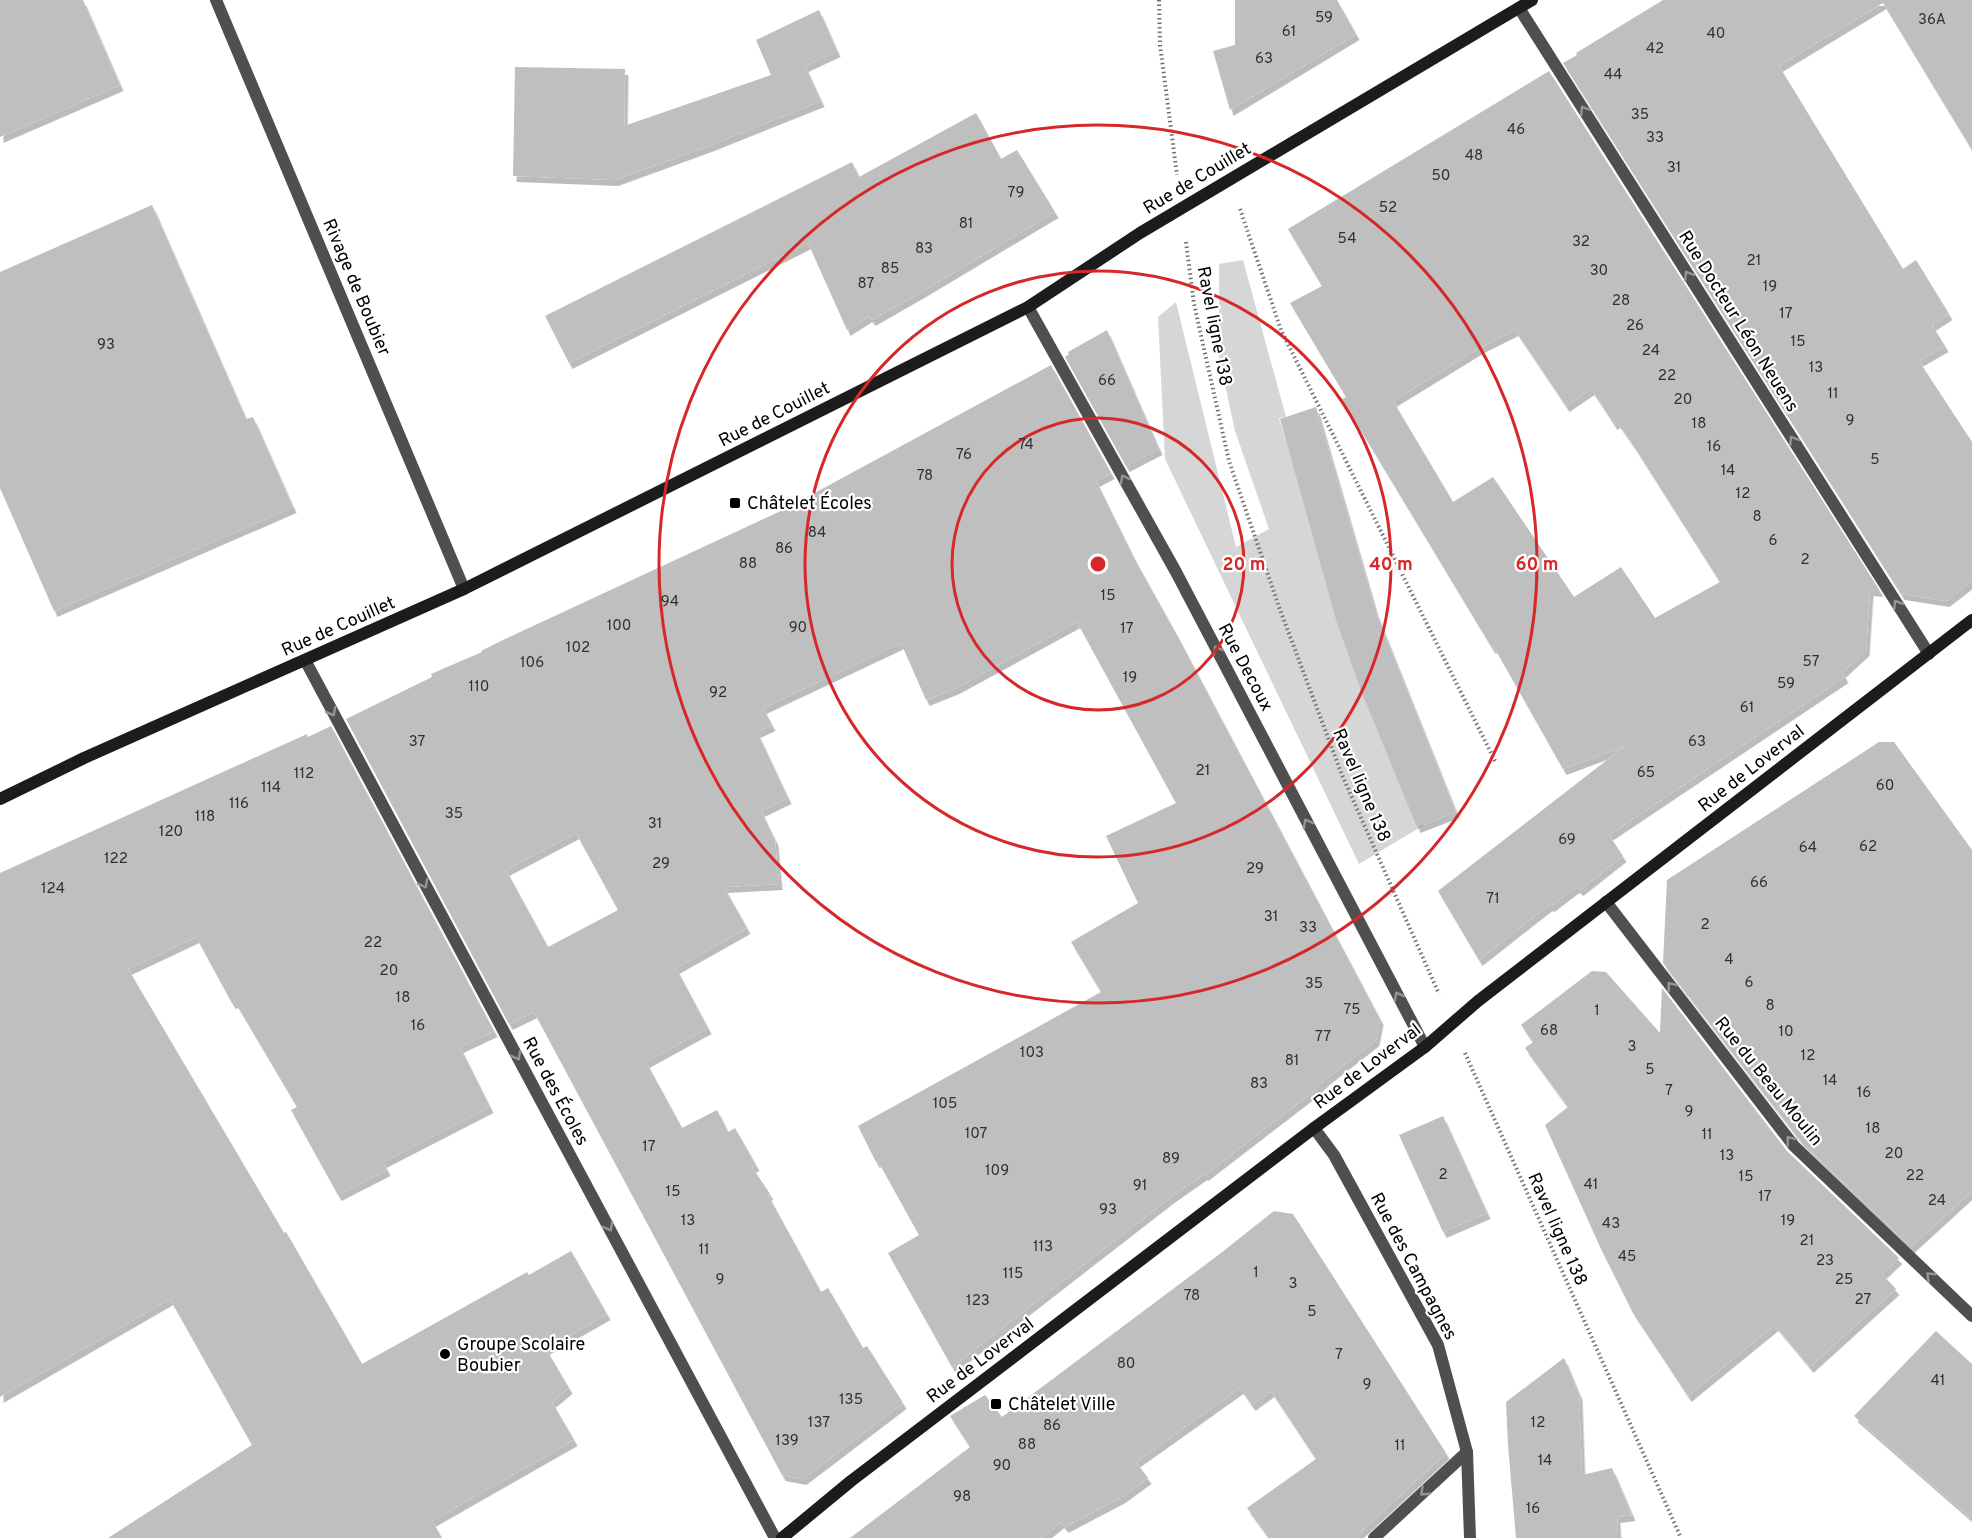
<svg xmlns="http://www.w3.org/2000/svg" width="1972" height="1538" viewBox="0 0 1972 1538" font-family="Overpass,sans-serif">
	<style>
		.green { fill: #d6d6d6 }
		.building { fill: #bfbfbf; fill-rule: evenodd; filter: url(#shadow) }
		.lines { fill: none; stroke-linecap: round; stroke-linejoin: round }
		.path { stroke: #717171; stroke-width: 4; stroke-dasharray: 1.5 3; stroke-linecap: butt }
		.street { stroke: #4f4f4f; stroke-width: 12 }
		.secondary { stroke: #1c1c1c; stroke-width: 12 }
		.oneway { stroke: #959595 }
		.ring { fill: none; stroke: #d62828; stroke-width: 3 }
		.poi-dot { fill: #000; stroke: #fff; stroke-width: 2 }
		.labels { text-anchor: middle; stroke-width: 4.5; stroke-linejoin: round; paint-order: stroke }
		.number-label { font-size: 15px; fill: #303030 }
		.street-label { font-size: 18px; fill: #000; stroke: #fff }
		.poi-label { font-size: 18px; fill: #000; stroke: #fff; text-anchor: start }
		.centre { fill: #d62828; stroke: #fff; stroke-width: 3 }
		.ring-label { font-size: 18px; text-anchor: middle; font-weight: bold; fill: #d62828; stroke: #fff; stroke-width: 4.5; stroke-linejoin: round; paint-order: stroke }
	</style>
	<defs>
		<filter id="shadow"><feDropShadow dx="3.5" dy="6" stdDeviation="0" flood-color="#0004"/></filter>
	</defs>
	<rect width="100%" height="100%" fill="#fff"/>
	<path class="green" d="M1243,260L1286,417L1279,418L1333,595L1423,818L1424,825L1359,864L1165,459L1158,317L1176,302L1236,547L1269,529L1235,431L1219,357V264Z"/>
	<g class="building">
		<path d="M0,0H83L120,85L0,137Z"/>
		<path d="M1235,0H1337L1356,34L1230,110L1213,51L1235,45Z"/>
		<path d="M1663,0H1972V150L1883,3L1779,66L1903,269L1916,260L1949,314L1932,325L1945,346L1919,361L1972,442V581L1946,601L1901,594L1563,63L1577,55L1576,53Z"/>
		<path d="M819,10L837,51L805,66L821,101L711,145L615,180L513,176L515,67L625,69L624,126L771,75L756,40Z"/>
		<path d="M1549,71L1880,591L1870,590L1866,650L1842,672L1845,677L1609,835L1623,856L1580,890L1576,887L1551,906L1549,905L1479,960L1438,891L1625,746L1563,769L1494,647L1492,648L1342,399L1346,397L1290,303L1322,286L1288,229ZM1515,330L1566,406L1591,389L1614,424L1617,422L1635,448L1720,582L1655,618L1621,567L1574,597L1493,477L1453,502L1393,401L1481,347Z"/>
		<path d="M976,113L1001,159L1017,150L1055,212L921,292L872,320L869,316L847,330L808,243L569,363L545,316L852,162L859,177Z"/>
		<path d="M152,205L246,419L253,417L293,507L54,611L0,488V272Z"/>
		<path d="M1107,330L1159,449L1126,466L1065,357L1069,354L1068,352Z"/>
		<path d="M1051,365L1111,473L1096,481L1134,558L1178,637L1380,1019L1376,1040L1325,1080L1314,1091L1205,1175L1204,1174L1171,1197L952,1367L888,1253L919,1235L878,1161L876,1162L858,1126L1101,992L1071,942L1138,903L1106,836L1176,803L1077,622L956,688L926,700L901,643L763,708L772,725L757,732L788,798L761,811L775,840L779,884L724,887L747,928L676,968L708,1028L646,1062L682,1128L717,1110L728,1132L735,1128L756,1165L752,1167L770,1194L768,1195L821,1292L828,1288L863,1348L867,1346L903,1403L803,1479L782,1475L534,1012L509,1024L346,719L432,677L431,674L482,652L481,651L505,639L785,509ZM576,833L618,910L548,947L506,870Z"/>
		<path d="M1316,407L1375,610L1456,812L1417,827L1362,693L1337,623L1280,419Z"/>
		<path d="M331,726L494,1031L460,1047L490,1107L383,1162L387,1170L338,1195L291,1110L297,1107L235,1002L232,1003L196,937L128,969L284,1233L286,1232L362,1364L527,1272L529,1275L571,1251L607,1314L546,1349L569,1388L552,1402L574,1440L432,1521L442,1538H108L252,1445L170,1299L0,1397V873L307,734L308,737Z"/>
		<path d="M1879,742H1894L1972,850V1191L1911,1247L1800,1140L1663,963L1667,880Z"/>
		<path d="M1592,971L1606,972L1660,1033L1662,988L1787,1151L1899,1258L1882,1274L1896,1289L1810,1367L1775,1325L1688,1396L1633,1313L1601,1249L1545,1125L1568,1107L1525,1048L1533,1042L1521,1025Z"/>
		<path d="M1443,1116L1487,1213L1443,1232L1399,1135Z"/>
		<path d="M1274,1211L1293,1214L1446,1453L1354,1538H1269L1247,1508L1316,1459L1271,1391L1252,1405L1240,1388L1136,1462L1148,1478L1122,1497L1065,1527L1061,1522L1041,1538H850L970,1447L950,1416L985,1395L1002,1417L1221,1253Z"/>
		<path d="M1936,1331L1972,1364V1519L1854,1416Z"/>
		<path d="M1564,1358L1579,1394L1582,1475L1612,1468L1632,1515L1617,1517L1618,1538H1516L1508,1445L1506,1402Z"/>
	</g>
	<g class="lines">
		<g class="path">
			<path d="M1159,0L1160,45L1177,175"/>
			<path d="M1240,209L1281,330L1495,761"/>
			<path d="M1186,242L1194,304L1229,461L1279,607L1342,775L1439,994"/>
			<path d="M1465,1053L1681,1538"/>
		</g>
		<g class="street">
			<path d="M216,0L464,589"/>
			<path d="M1519,8L1929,654"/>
			<path d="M1028,307L1176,572L1425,1047"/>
			<path d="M305,660L775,1538"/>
			<path d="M1606,902L1794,1146L1972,1316"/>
			<path d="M1314,1128L1334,1155L1438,1345L1467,1452L1470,1538"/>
			<path d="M1374,1538L1467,1452"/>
		</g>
		<g class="secondary">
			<path d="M0,799L84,758L464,589L1028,307L1140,233L1532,0"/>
			<path d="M782,1538L851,1481L1314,1128L1425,1047L1478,1001L1972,620"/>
		</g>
	</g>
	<defs><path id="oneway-chevron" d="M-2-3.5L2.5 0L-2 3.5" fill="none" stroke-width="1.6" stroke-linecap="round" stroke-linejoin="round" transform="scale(1.5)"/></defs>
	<g class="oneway">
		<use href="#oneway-chevron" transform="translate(1584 110) rotate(-122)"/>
		<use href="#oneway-chevron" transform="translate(1688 275) rotate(-122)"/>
		<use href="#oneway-chevron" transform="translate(1793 440) rotate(-122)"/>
		<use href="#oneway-chevron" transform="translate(1124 479) rotate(-119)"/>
		<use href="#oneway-chevron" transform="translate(1897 604) rotate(-122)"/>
		<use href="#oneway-chevron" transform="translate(1217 650) rotate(-118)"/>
		<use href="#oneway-chevron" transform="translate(332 712) rotate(62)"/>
		<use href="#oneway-chevron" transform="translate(1307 823) rotate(-118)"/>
		<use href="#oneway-chevron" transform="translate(424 884) rotate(62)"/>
		<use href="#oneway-chevron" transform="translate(1671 986) rotate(-128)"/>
		<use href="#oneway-chevron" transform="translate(1398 996) rotate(-118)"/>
		<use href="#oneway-chevron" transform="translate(517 1056) rotate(62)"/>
		<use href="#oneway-chevron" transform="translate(1790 1140) rotate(-129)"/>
		<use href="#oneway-chevron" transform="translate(609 1227) rotate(62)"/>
		<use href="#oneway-chevron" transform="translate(1930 1276) rotate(-136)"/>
		<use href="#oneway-chevron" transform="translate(1424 1492) rotate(137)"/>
	</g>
	<g class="ring">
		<circle cx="1098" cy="564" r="146"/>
		<circle cx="1098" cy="564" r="293"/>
		<circle cx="1098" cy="564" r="439"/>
	</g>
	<g class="poi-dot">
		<rect x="729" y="497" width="12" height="12" rx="3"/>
		<circle cx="445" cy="1354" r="6"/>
		<rect x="990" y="1398" width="12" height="12" rx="3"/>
	</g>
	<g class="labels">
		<g class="number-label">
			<text x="1324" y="22">59</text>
			<text x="1932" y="24">36A</text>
			<text x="1289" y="36">61</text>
			<text x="1716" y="38">40</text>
			<text x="1655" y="53">42</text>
			<text x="1264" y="63">63</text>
			<text x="1613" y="79">44</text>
			<text x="1640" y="119">35</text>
			<text x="1516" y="134">46</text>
			<text x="1655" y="142">33</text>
			<text x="1474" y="160">48</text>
			<text x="1674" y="172">31</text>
			<text x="1441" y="180">50</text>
			<text x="1016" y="197">79</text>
			<text x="1388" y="212">52</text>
			<text x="966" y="228">81</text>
			<text x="1347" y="243">54</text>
			<text x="1581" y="246">32</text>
			<text x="924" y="253">83</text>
			<text x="1754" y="265">21</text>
			<text x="890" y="273">85</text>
			<text x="1599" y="275">30</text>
			<text x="866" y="288">87</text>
			<text x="1770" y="291">19</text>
			<text x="1621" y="305">28</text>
			<text x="1786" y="318">17</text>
			<text x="1635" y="330">26</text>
			<text x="1798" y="346">15</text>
			<text x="106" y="349">93</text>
			<text x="1651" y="355">24</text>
			<text x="1816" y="372">13</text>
			<text x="1667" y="380">22</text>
			<text x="1107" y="385">66</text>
			<text x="1833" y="398">11</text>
			<text x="1683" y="404">20</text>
			<text x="1850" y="425">9</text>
			<text x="1699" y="428">18</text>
			<text x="1026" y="449">74</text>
			<text x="1714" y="451">16</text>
			<text x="964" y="459">76</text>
			<text x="1875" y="464">5</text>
			<text x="1728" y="475">14</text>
			<text x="925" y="480">78</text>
			<text x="1743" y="498">12</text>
			<text x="1757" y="521">8</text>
			<text x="817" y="537">84</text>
			<text x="1773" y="545">6</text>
			<text x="784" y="553">86</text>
			<text x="1805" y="564">2</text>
			<text x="748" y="568">88</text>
			<text x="1108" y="600">15</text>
			<text x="670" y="606">94</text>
			<text x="619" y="630">100</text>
			<text x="798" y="632">90</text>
			<text x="1127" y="633">17</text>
			<text x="578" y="652">102</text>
			<text x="1811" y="666">57</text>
			<text x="532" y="667">106</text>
			<text x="1130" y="682">19</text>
			<text x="1786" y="688">59</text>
			<text x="479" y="691">110</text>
			<text x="718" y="697">92</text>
			<text x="1747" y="712">61</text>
			<text x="417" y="746">37</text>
			<text x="1697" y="746">63</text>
			<text x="1203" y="775">21</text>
			<text x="1646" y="777">65</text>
			<text x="304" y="778">112</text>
			<text x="1885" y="790">60</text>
			<text x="271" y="792">114</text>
			<text x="239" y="808">116</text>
			<text x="454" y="818">35</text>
			<text x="205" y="821">118</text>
			<text x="655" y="828">31</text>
			<text x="171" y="836">120</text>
			<text x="1567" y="844">69</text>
			<text x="1868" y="851">62</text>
			<text x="1808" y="852">64</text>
			<text x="116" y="863">122</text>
			<text x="661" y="868">29</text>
			<text x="1255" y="873">29</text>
			<text x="1759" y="887">66</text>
			<text x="53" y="893">124</text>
			<text x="1493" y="903">71</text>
			<text x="1271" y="921">31</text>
			<text x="1705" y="929">2</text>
			<text x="1308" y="932">33</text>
			<text x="373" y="947">22</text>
			<text x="1729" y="964">4</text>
			<text x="389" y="975">20</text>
			<text x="1749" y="987">6</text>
			<text x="1314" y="988">35</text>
			<text x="403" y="1002">18</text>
			<text x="1770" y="1010">8</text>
			<text x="1352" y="1014">75</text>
			<text x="1597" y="1015">1</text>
			<text x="418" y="1030">16</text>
			<text x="1549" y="1035">68</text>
			<text x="1786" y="1036">10</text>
			<text x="1323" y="1041">77</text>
			<text x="1632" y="1051">3</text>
			<text x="1032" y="1057">103</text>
			<text x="1808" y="1060">12</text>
			<text x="1292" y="1065">81</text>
			<text x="1650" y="1074">5</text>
			<text x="1830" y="1085">14</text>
			<text x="1259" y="1088">83</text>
			<text x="1669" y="1095">7</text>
			<text x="1864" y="1097">16</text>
			<text x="945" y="1108">105</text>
			<text x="1689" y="1116">9</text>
			<text x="1873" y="1133">18</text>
			<text x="976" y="1138">107</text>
			<text x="1707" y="1139">11</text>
			<text x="649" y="1151">17</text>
			<text x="1894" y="1158">20</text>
			<text x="1727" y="1160">13</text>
			<text x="1171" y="1163">89</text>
			<text x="997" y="1175">109</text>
			<text x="1443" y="1179">2</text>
			<text x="1915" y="1180">22</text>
			<text x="1746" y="1181">15</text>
			<text x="1591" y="1189">41</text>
			<text x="1140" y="1190">91</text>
			<text x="673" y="1196">15</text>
			<text x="1765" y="1201">17</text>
			<text x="1937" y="1205">24</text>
			<text x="1108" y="1214">93</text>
			<text x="688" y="1225">13</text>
			<text x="1788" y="1225">19</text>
			<text x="1611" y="1228">43</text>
			<text x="1807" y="1245">21</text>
			<text x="1043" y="1251">113</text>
			<text x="704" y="1254">11</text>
			<text x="1627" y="1261">45</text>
			<text x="1825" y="1265">23</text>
			<text x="1256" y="1277">1</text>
			<text x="1013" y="1278">115</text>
			<text x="720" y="1284">9</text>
			<text x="1844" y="1284">25</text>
			<text x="1293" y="1288">3</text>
			<text x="1192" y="1300">78</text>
			<text x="1863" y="1304">27</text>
			<text x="978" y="1305">123</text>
			<text x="1312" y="1316">5</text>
			<text x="1339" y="1359">7</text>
			<text x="1126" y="1368">80</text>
			<text x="1938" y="1385">41</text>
			<text x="1367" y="1389">9</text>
			<text x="851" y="1404">135</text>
			<text x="819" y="1427">137</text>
			<text x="1538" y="1427">12</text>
			<text x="1052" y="1430">86</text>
			<text x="787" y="1445">139</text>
			<text x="1027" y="1449">88</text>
			<text x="1400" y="1450">11</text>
			<text x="1545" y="1465">14</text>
			<text x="1002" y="1470">90</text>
			<text x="962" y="1501">98</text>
			<text x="1533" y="1513">16</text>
		</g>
		<g class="street-label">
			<text transform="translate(1197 178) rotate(-31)" y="6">Rue de Couillet</text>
			<text transform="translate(357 287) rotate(67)" y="6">Rivage de Boubier</text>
			<text transform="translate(1739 321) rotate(58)" y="6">Rue Docteur Léon Neuens</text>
			<text transform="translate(1215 326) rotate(79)" y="6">Ravel ligne 138</text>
			<text transform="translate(774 414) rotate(-27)" y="6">Rue de Couillet</text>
			<text transform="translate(338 626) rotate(-24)" y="6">Rue de Couillet</text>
			<text transform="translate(1246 667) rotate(62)" y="6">Rue Decoux</text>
			<text transform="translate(1751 768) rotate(-38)" y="6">Rue de Loverval</text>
			<text transform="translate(1362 785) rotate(67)" y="6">Ravel ligne 138</text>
			<text transform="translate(1367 1066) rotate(-37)" y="6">Rue de Loverval</text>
			<text transform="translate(1769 1081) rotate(51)" y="6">Rue du Beau Moulin</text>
			<text transform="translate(556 1091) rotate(62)" y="6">Rue des Écoles</text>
			<text transform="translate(1558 1229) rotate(66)" y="6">Ravel ligne 138</text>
			<text transform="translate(1414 1266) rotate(62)" y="6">Rue des Campagnes</text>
			<text transform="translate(980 1360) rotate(-37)" y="6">Rue de Loverval</text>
		</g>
		<g class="poi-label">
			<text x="747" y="509">Châtelet Écoles</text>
			<text x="457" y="1350">Groupe Scolaire<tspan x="457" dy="21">Boubier</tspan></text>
			<text x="1008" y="1410">Châtelet Ville</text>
		</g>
	</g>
	<circle cx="1098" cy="564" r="9" class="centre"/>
	<g class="ring-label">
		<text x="1244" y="570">20 m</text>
		<text x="1391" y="570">40 m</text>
		<text x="1537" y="570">60 m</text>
	</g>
</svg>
